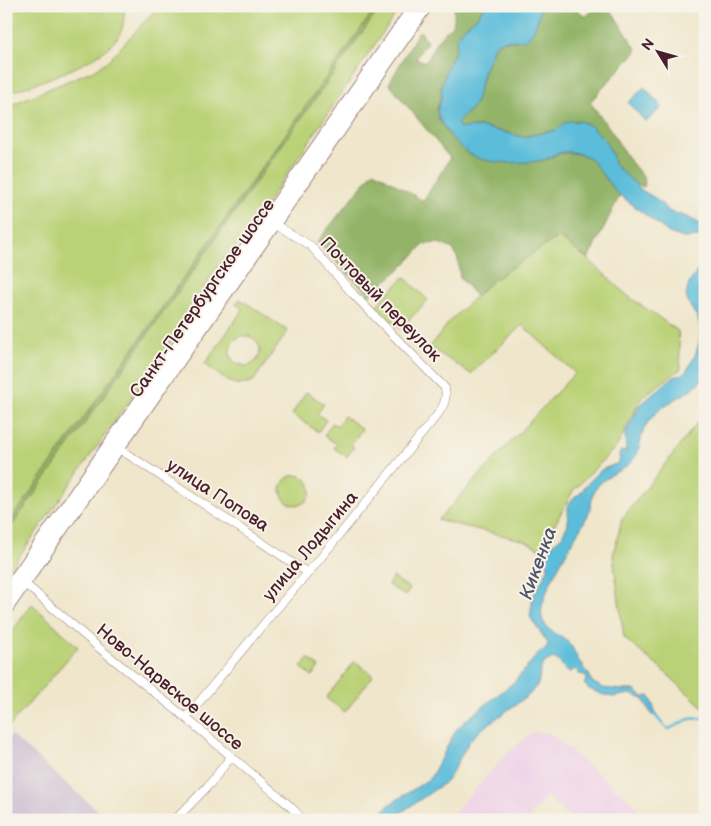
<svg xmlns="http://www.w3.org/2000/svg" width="711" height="826" viewBox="0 0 711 826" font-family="'Balsamiq Sans',sans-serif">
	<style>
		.built { fill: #eed0e8 }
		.industrial { fill: #ccbed4 }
		.green { fill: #bad277; stroke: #827851; fill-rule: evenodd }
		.forest { fill: #93b468; stroke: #6e6a4a }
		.water { fill: #5cbdda; stroke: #536e82 }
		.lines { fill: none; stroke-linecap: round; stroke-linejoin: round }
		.stream { stroke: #5cbdda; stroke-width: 2.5 }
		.minor-casing { stroke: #9c827b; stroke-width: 9 }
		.primary-casing { stroke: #9c827b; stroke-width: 14 }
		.minor { stroke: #fff; stroke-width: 8 }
		.primary { stroke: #fff; stroke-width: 12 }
		.labels { text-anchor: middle; stroke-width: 4; stroke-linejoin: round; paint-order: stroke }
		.street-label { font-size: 18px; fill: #4a1f2b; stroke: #f7f3e8 }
		.water-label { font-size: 19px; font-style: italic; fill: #505668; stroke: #f7f3e8 }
	</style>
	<rect width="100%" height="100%" fill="#f7f3e8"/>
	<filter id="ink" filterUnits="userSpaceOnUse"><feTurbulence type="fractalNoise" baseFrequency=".02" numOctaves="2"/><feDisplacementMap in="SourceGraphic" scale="10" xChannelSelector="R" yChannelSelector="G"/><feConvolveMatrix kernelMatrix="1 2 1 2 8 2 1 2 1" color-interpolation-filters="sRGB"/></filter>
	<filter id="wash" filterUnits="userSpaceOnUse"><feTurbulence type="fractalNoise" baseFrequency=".0096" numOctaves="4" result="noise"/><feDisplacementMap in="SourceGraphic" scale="20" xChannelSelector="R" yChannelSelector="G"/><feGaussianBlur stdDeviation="1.12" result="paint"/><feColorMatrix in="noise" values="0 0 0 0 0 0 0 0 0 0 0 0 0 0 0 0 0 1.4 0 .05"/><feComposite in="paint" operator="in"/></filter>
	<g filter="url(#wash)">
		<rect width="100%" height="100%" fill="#efe6cb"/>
		<path class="built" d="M533,732L549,733L639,808L630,820H574L546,796L527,820H460L453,814L507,753Z"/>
		<path class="industrial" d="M11,735L108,820H6V741Z"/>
		<g class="green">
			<path d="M6,6H125C124,14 124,22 122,29C110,62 37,82 6,94Z"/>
			<path d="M159,6H395L399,9L240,243C220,260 208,280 198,304L6,575V107L96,69L109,60Z"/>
			<path d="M558,237L588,259L628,296L678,331L681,369L642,397L617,446L573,491L541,550L526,541L438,520L575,373L522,325L471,374L430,347L450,321L493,280L485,243Z"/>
			<path d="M404,277L428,300L400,329L376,306Z"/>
			<path d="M240,299L288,331L252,383L250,381L247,385L244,383C232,389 215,371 205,364L243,309L236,304ZM241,336C261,333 268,359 248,366L236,364L230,356C229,347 232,340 241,336Z"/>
			<path d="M306,392L324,404L317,414L326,420L318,432L292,414Z"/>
			<path d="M705,413V709L666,673L624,638L613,556L622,519Z"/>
			<path d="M344,416L362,429L351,445L354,447L347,457L334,448L337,444L324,436L332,423L337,426Z"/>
			<circle cx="296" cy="490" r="15"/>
			<path d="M393,577L410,589L405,596L388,585Z"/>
			<path d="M32,604L78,647L6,730V640Z"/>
			<path d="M308,658L319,667L312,676L301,667Z"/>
			<path d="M355,661L373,676L345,712L326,698Z"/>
		</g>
		<g class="forest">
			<path d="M377,6H381L6,534V527Z"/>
			<path d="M453,6H485L456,43V50L447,67L441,89L442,95L437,108L438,118L449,135L548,159C561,150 576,152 590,158L620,195L588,259L558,237L493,280L476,296L460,278L458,259L453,249L439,243L425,244L401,268L369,295L317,242L374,171L423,201L450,158L389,84L418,32H421L427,42L416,58L425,62C432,57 431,48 437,41C448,26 458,29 453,6Z"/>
			<path d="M540,6H574L585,17L599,6H608L637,50L590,102L610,129L627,157L643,177L645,183L644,187L636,184L629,179L614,164L612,154L591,126L576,120L557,130L523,137L483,127L460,128L457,123L459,119L470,110L475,102L485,68L494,47L502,41H516L533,31L538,19Z"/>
		</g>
		<g class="water">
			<path d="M485,6H540V9C531,60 510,30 495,45C492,49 491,54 489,59C488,63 486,66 484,70C481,80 479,93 475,103C471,112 461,115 457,123L460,128L483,127L523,137L557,130L564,123L570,121H580L591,126L604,139L612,154L614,164L643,191L655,198L670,212L687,217L705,226V237L684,238L669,233L616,192L590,158C582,154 569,150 560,153C552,155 547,160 539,161C523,163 496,164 481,159C461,153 443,130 437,112L442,95L441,89L447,67L456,50V40L460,31L477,17Z"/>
			<path d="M644,87L662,107L646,122L628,103Z"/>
			<path d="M705,259V376C691,395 669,399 654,415C650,420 645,425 643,431C640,439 641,448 636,456C627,471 607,473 597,487C591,495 592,506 588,515C577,536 536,597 542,618C546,632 559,634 569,643C572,646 577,658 580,663L583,664V668L589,674L592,682L603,688L624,690H634L643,697L649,696L651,699L657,716L652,715L643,699L630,694L613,697L601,694L589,689L584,684L587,679L585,675L579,674L576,669L569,672C562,669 561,660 553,658L545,662L541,668L538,684L529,695L483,728L470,740L447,781L402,812L387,820H375L389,805L420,785L431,777L456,730L465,721L514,682L538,654L547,647L548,643L530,617L533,596L548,569L547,556L550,546L562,536L568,524V507L572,499L582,492L585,486L601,470L618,463L620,460L619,454L621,451L626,452L625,434L639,406L672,378L685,373C694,360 702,343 700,326C698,312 683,304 687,290C690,278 700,269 705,259Z"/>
		</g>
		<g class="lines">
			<path class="stream" d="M655,715L664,726L669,729L689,719L705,718"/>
		</g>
	</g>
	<g filter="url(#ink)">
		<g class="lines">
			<g class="minor-casing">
				<g id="minor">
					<path d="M115,446L308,573"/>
					<path d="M23,582L98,647L186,718L290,806L303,820"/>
					<path d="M186,718L272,614L314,566L438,414C444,405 447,399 445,388L353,294L311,246L271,222"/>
					<path d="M175,820L209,785L231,757"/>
				</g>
			</g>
			<g class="primary-casing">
				<g id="primary">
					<path d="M6,593L415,6"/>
					<path d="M6,609L426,6"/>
				</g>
			</g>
			<use href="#minor" class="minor"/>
			<use href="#primary" class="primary"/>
		</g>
	</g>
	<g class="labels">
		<g class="street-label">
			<text transform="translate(202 298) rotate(-55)" y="6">Санкт-Петербургское шоссе</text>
			<text transform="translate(381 299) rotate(46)" y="6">Почтовый переулок</text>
			<text transform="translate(218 495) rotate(33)" y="6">улица Попова</text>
			<text transform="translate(310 546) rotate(-50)" y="6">улица Лодыгина</text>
			<text transform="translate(170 687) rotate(40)" y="6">Ново-Нарвское шоссе</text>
		</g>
		<g class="water-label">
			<text transform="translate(537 563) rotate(-70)" y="7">Кикенка</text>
		</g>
	</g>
	<rect width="711" height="826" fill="none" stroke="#f7f3e8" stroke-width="25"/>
	<g transform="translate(658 52) rotate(307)" stroke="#f7f3e8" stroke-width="4" paint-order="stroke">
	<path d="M0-4L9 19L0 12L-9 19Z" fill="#4a1f2b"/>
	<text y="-8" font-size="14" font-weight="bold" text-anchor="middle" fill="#4a1f2b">N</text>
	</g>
</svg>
